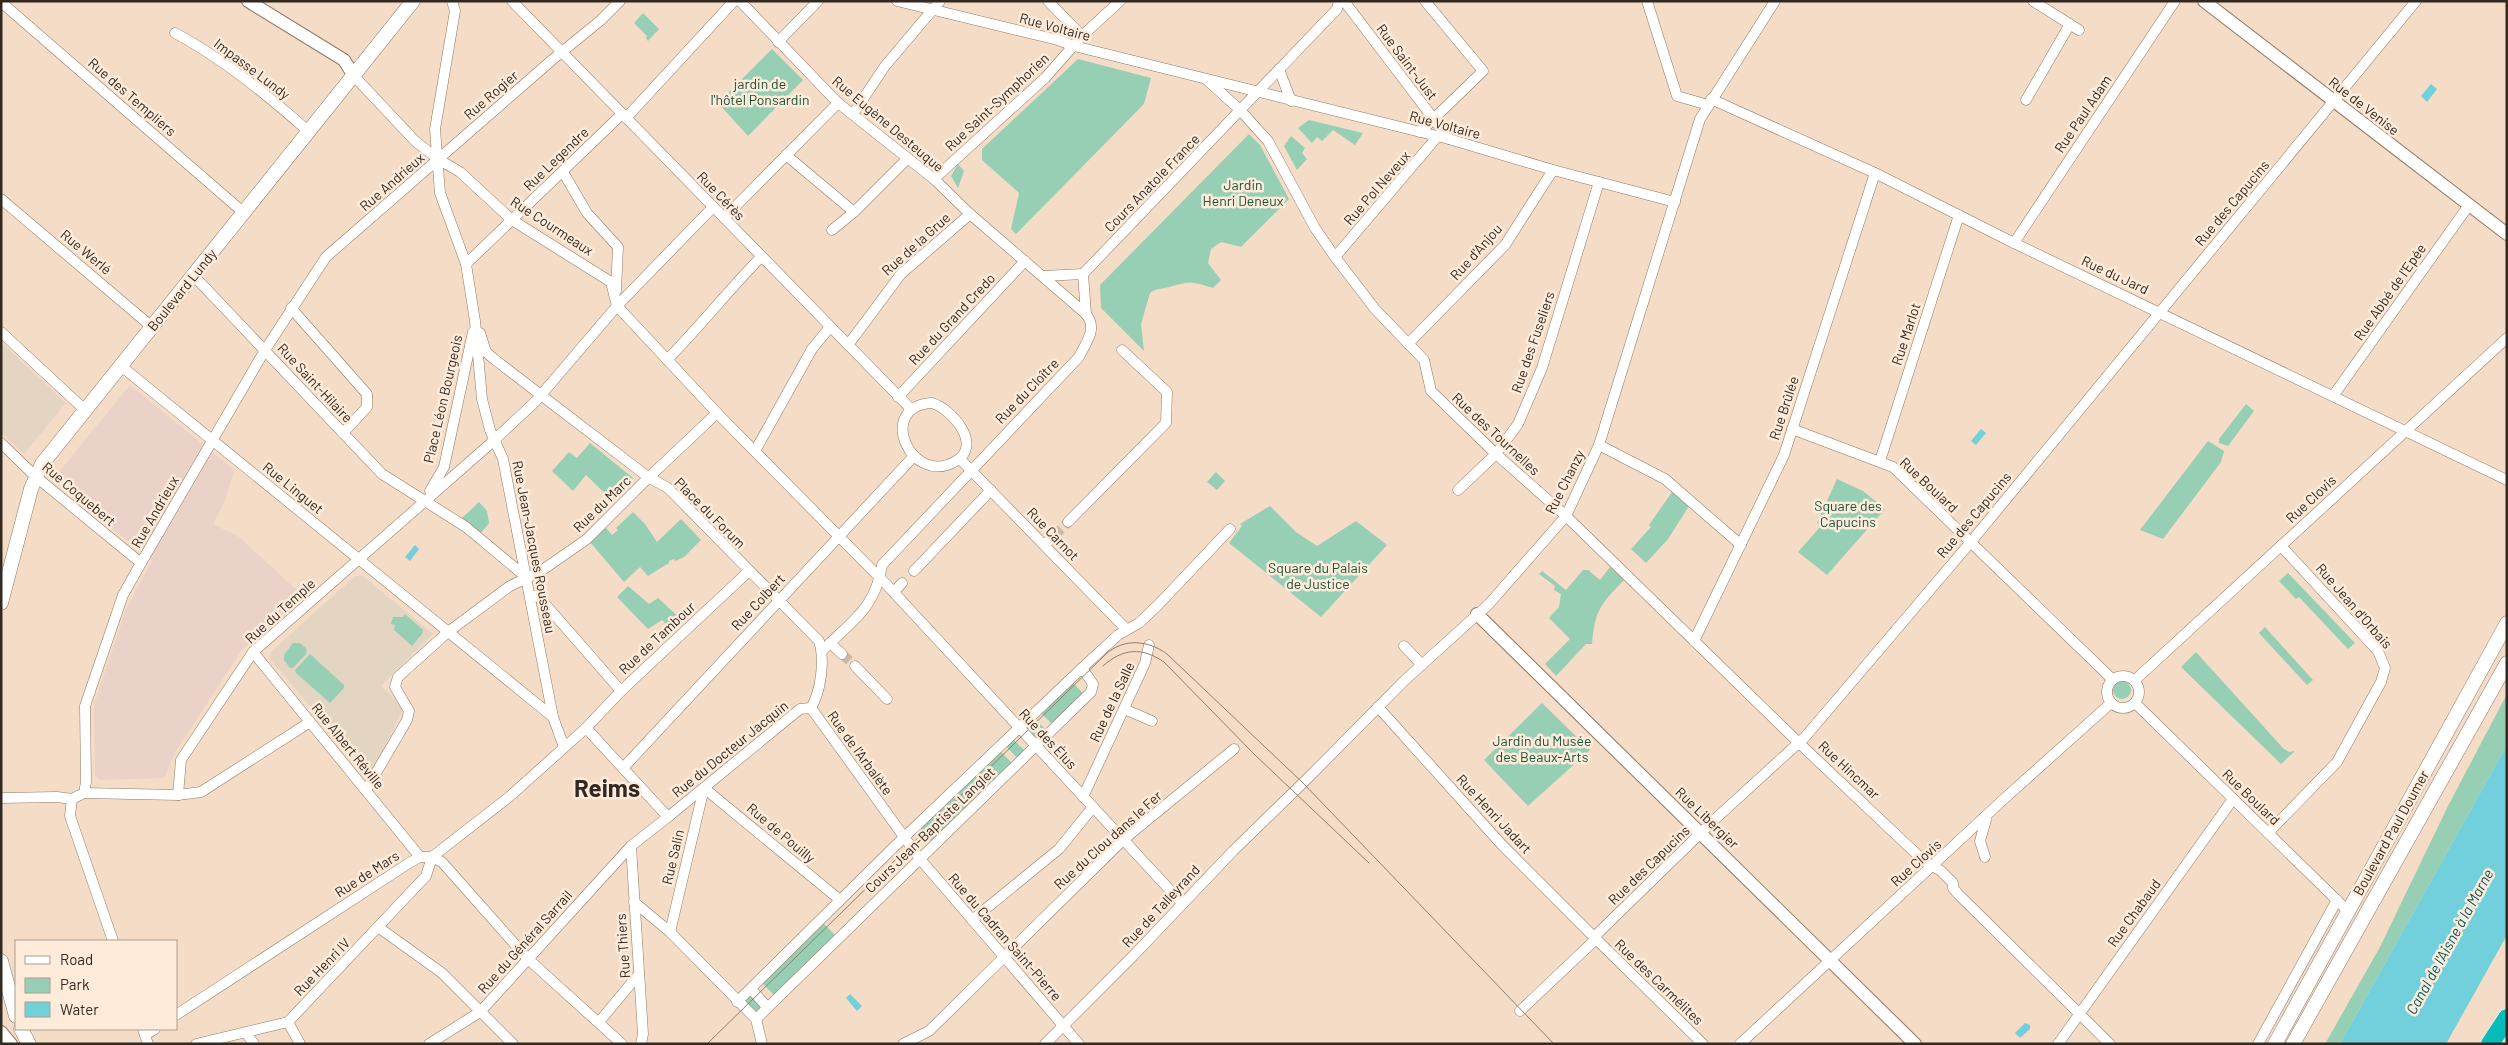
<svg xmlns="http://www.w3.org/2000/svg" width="2508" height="1045" viewBox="0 0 2508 1045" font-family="Barlow,sans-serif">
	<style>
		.commercial { fill: #e4d5c2 }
		.industrial { fill: #ead2c9 }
		.green { fill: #97cfb5 }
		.water { fill: #71d0db }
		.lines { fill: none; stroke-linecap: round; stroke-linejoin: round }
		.minor-tunnel { stroke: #ceb8a6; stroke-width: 10; stroke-dasharray: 10 5; stroke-linecap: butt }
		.minor-casing { stroke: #8f7965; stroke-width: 11 }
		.tertiary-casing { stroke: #8f7965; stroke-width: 14 }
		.secondary-casing { stroke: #8f7965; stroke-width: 15 }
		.motorway-casing { stroke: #fff; stroke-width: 19 }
		.minor { stroke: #fff; stroke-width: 10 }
		.tertiary { stroke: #fff; stroke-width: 12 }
		.secondary { stroke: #fff; stroke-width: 14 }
		.motorway { stroke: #08bcbb; stroke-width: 18 }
		.tram { stroke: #8f7f71; stroke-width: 1 }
		.labels { text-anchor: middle; stroke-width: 5; stroke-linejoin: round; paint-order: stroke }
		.street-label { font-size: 14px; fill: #322921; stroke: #feebd9 }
		.park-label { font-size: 14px; fill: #17533d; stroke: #feebd9 }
		.water-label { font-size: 15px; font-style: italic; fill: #005a62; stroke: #feebd9 }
		.town-label { font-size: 24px; font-weight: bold; fill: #322921; stroke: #feebd9 }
	</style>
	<rect width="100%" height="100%" fill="#f5dcc7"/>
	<g class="commercial">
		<path d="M1,342L66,403L24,454L1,432Z"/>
		<path d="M355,576H363L433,634L381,686L402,705L403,709L373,771L366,772L270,659L271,652Z"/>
	</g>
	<path class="industrial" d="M130,385L234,470L225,501L213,524L239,537L303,596L241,651L176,751L164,778L100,780L95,775L94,705L126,609L152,561L55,481L54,478Z"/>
	<g class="green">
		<path d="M643,13L659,29L648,41L646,38L647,36L634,23Z"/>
		<path d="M772,49L803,80L748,136L718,103Z"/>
		<path d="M1078,59L1151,78L1144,104L1016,234L1011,229L1019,193L982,160V149Z"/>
		<path d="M1309,120L1313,121L1363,133L1355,145L1333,130L1322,141L1317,137L1312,143L1298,128Z"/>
		<path d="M1249,134L1260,145L1289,199L1241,247L1221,242L1211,249L1208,263L1221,280L1213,288C1189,280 1188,282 1165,288C1159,289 1155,289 1150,293L1141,324L1144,351L1101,308L1100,285Z"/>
		<path d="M1291,136L1305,148L1302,153L1307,159L1297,170L1284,146Z"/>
		<path d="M958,164L964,171L958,188L951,176Z"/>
		<path d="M2246,404L2254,411L2228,446L2219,443V439Z"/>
		<path d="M2208,441L2224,451L2221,462L2163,539L2140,530Z"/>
		<path d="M590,443L633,478L613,501L586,475L573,491L552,471L569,452L577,458Z"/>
		<path d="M1216,472L1225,481L1217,490L1207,482Z"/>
		<path d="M1837,479L1863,491L1885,509L1827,575L1798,552L1820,527L1817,523Z"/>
		<path d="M1672,492L1689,506L1668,539L1646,563L1631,549L1651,527L1649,525Z"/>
		<path d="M479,502L487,511L489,523L480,534L462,518Z"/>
		<path d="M1270,506L1296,532L1317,546L1356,521L1387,545L1321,617L1229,543L1242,526L1240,524Z"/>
		<path d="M633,512L645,524L657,542L681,519L701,540L684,557L675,561L674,559L669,561V563L648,576L640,567L624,582L590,542L606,528L612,535L618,530L616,528Z"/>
		<path d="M1610,567L1624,580C1600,605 1595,610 1592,644H1586L1556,676L1545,664L1570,639L1549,618L1559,607L1561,594L1554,590L1555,586L1539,574L1542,571L1566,590L1583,570H1588L1600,580Z"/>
		<path d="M2288,573L2355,643L2348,649L2299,597L2296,599L2279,581Z"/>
		<path d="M628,586L649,604L658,598L684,622L672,629L662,620L648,629L617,597Z"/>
		<path d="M405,614L423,630L422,634L412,646L394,630L395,625L391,624L393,617H403Z"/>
		<path d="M2265,627L2313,680L2307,685L2259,633Z"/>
		<path d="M293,643H300L307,649L306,654L293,668H290L284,660V655Z"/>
		<path d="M2196,652L2283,748L2289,752L2295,751L2281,764L2181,667Z"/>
		<path d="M310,654L344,685V688L330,703L296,673L295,670Z"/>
		<circle cx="2122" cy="690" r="9"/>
		<path d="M1071,681L1084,694L1053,725L1040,712Z"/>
		<path d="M2507,694V745L2340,1044H2325L2380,947L2448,806Z"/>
		<path d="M1542,703L1590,750L1528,806L1484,760Z"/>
		<path d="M1033,717L1046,730L1036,740L1023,727Z"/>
		<path d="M1012,738L1025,751L1018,759L1005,745Z"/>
		<path d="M999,750L1012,763L932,842L919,829Z"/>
		<path d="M822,922L835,935L774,995L761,982Z"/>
		<path d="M748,994L761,1007L754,1014L741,1001Z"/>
	</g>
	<g class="water">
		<path d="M2431,84L2437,89L2427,102L2421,96Z"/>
		<path d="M1981,429L1986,433L1976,445L1971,441Z"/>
		<path d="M415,545L419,549L410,561L405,557Z"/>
		<path d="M2507,745V935L2446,1044H2340Z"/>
		<path d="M850,994L862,1006L857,1011L846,998Z"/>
		<path d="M2025,1023L2030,1025V1029L2020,1038L2015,1033Z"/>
	</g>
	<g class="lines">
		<g class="minor-tunnel">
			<path d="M1054,536L1068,522"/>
			<path d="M842,654L855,666"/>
		</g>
		<g class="minor-casing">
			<g id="minor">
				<path d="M452,1L455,11L435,129L440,193L466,264L475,321L482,399L490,430L503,459L553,717L564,747"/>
				<path d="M512,1L911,409"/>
				<path d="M740,1L838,103L934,179L970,214L1086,314C1098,329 1086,342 1079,357L882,565C875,610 851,621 822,651"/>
				<path d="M897,1L1058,40L1074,46L1449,139L1553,170L1675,202"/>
				<path d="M1048,1L1082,36"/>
				<path d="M1344,1L1449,139"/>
				<path d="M1647,1L1677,96L1708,105"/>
				<path d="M2033,1L2079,30"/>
				<path d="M1,2L244,213"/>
				<path d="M175,33C222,58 270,97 309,132"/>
				<path d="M778,42L818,1"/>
				<path d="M1279,69L1291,101"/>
				<path d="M354,76L415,141L438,159L460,172L512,220L611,282L617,306L717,413L886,584L1182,903"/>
				<path d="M1207,80L1240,110L1268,141L1315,228L1335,257L1375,309L1424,360L1431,391L1496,454L1566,516L1799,743L1924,861L1941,871L1953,883V888L1958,894L2110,1044"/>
				<path d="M1711,99L1875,173L2014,243L2507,480"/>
				<path d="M2026,100L2070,24"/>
				<path d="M853,114L885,66L940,1"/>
				<path d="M626,118L734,1"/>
				<path d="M1420,132L1483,71L1425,1"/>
				<path d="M786,155L854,212"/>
				<path d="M563,172L587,213L618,247L616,291"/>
				<path d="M934,179L1045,78L1082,36L1120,1"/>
				<path d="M1,199L152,327"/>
				<path d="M724,218L838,103"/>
				<path d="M832,230L854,212L908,158"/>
				<path d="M2014,243L2175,1"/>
				<path d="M1335,257L1438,136"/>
				<path d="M466,264L622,114"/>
				<path d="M1083,274L1337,9L1339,1"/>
				<path d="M1083,274L1086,314"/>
				<path d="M194,276L382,474L466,527L526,577"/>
				<path d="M1044,276L1083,274"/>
				<path d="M291,308L367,394V407L343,433"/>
				<path d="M1,332L85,410"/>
				<path d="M480,333L486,352L494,359L648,477L668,488L819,641C825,660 821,691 811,708"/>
				<path d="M1408,344L1505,245L1553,170"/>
				<path d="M848,345L901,274L970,214"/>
				<path d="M667,360C700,326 729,290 761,257"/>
				<path d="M121,366L553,717"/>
				<path d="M2333,396L2469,205"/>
				<path d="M898,397L1025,261"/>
				<path d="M932,403C952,409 983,445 956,461C911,488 875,406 932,403Z"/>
				<path d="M1792,429L1893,467L2112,679"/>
				<path d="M1,443L35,476L141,563"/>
				<path d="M1599,445L1665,479L1741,545"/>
				<path d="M755,451L812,349L830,327"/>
				<path d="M960,459L1126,629"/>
				<path d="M1880,461L1959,215"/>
				<path d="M1458,490L1496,454L1518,424L1542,368L1599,182"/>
				<path d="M430,491L444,467L473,332"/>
				<path d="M1068,522L1166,423L1167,392L1122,350"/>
				<path d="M1045,544L1054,536"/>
				<path d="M914,571L991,490"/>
				<path d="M894,592L902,583"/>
				<path d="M530,596H538L621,691"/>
				<path d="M1694,641L1784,455L1875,173"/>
				<path d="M830,643L842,654"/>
				<path d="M1404,646L1422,665"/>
				<path d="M253,652L420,857"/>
				<path d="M855,666L887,699"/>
				<circle cx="2123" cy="692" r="16"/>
				<path d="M2135,680L2507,338"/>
				<path d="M2135,703L2348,911"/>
				<path d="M1378,707L1502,845L1594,937"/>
				<path d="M811,708L920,859L1079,1044"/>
				<path d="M1124,709L1152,721"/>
				<path d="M586,728L621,691L749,571"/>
				<path d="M623,768L914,456"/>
				<path d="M704,788L840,900"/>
				<path d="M366,790L407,720L409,711L395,687L398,677L448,632L510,586L541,571L587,539L646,480L717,413"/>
				<path d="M84,793L178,795L201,792L310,722"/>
				<path d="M178,795L181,760L253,652L490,444L535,402L617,306L713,207"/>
				<path d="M1083,797L1145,663L1149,645"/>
				<path d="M1,798L57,797L72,799"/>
				<path d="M668,817L800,709L811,708"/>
				<path d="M2268,833L2337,762L2381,682L2385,668L2378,651L2281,546"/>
				<path d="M631,846L643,1034L641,1044"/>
				<path d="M1985,857L1980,841L1986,820"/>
				<path d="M634,902L670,932L756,1019"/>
				<path d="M972,920L1059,849L1093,807"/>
				<path d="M378,927L442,973L513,1044"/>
				<path d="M670,932L704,788"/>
				<path d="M1596,939L1703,1044"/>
				<path d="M113,941L70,816L72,799L84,793L86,782L85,706L123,595L141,563L265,350L326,257L552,60L601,20L620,1"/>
				<path d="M751,989L767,1007"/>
				<path d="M737,1002L895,846L1082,668L1118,635L1139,623L1158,605L1230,529"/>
				<path d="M1520,1011L1596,939L1594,937L1713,821L1805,737L1970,543L2416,1"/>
				<path d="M176,1015L409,863L420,857H432L509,797L586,728L668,817L631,846L480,1012L429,1044"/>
				<path d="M756,1019L1091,692L1093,684L1082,668"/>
				<path d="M756,1019L762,1044"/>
				<path d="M288,1022L300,1044"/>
				<path d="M599,1022L639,974"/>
				<path d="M143,1029L148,1044"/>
				<path d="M246,1033L254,1044"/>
				<path d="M145,1035L155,1029"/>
				<path d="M196,1044L288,1022L426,876L432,857L442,862L527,958L622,1044"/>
				<path d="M903,1044L929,1031L1123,840L1234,749"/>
				<path d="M1045,1044L1134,955L1233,851L1309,777L1405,680L1489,604L1566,516L1599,445L1700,119L1775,1"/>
				<path d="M1740,1044L2005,798L2111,703"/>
				<path d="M2058,1044L2233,799"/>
				<path d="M2258,1044L2337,900"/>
			</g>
		</g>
		<g class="tertiary-casing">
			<g id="tertiary">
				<path d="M248,1L344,60L354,76"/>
				<path d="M2204,1L2507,234"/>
				<path d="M1477,614L1915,1044"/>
				<path d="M1,1032L11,1044"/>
			</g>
		</g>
		<g class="secondary-casing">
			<g id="secondary">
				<path d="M1,603L31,489L42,464L413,1"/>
				<path d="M1,961L16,1016"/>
				<path d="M21,1029L29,1044"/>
				<path d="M2275,1044L2507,623"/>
				<path d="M2293,1044L2507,663"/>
			</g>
		</g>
		<g class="motorway-casing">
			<path id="motorway" d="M2490,1044L2507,1018"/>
		</g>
		<use href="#minor" class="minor"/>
		<use href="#tertiary" class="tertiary"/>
		<use href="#secondary" class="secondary"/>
		<use href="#motorway" class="motorway"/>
		<g class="tram">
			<path d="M1103,666C1123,648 1142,647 1164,662L1255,755L1369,863"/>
			<path d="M707,1044L1106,654C1124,638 1148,640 1167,654L1303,783L1554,1044"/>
		</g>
	</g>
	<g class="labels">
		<g class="street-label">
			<text transform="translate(1055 27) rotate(15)" y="5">Rue Voltaire</text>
			<text transform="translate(1407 62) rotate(53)" y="5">Rue Saint-Just</text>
			<text transform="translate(252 69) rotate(37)" y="5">Impasse Lundy</text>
			<text transform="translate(491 95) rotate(-41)" y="5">Rue Rogier</text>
			<text transform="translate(132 97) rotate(41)" y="5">Rue des Templiers</text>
			<text transform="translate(997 102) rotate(-43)" y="5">Rue Saint-Symphorien</text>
			<text transform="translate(2364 106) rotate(38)" y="5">Rue de Venise</text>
			<text transform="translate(2083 114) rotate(-56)" y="5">Rue Paul Adam</text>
			<text transform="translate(888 124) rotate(40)" y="5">Rue Eugène Desteuque</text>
			<text transform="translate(1445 125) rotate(15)" y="5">Rue Voltaire</text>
			<text transform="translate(556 159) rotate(-44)" y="5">Rue Legendre</text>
			<text transform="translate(392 182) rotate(-41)" y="5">Rue Andrieux</text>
			<text transform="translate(1152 183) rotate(-46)" y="5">Cours Anatole France</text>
			<text transform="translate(1377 188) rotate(-49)" y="5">Rue Pol Neveux</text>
			<text transform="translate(721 196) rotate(46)" y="5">Rue Cérès</text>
			<text transform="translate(2232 203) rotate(-50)" y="5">Rue des Capucins</text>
			<text transform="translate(552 226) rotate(33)" y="5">Rue Courmeaux</text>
			<text transform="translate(916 244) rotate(-42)" y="5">Rue de la Grue</text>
			<text transform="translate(86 252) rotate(40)" y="5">Rue Werlé</text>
			<text transform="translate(1476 252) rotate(-48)" y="5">Rue d'Anjou</text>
			<text transform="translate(2115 275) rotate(25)" y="5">Rue du Jard</text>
			<text transform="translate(182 290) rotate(-51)" y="5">Boulevard Lundy</text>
			<text transform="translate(2390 292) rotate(-55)" y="5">Rue Abbé de l'Epée</text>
			<text transform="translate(952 319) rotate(-47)" y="5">Rue du Grand Credo</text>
			<text transform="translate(1906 334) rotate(-72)" y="5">Rue Marlot</text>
			<text transform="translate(1533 342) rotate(-71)" y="5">Rue des Fuseliers</text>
			<text transform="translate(315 383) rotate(47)" y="5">Rue Saint-Hilaire</text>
			<text transform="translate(1027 391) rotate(-46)" y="5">Rue du Cloître</text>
			<text transform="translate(443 399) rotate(-77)" y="5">Place Léon Bourgeois</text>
			<text transform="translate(1784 408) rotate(-72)" y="5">Rue Brûlée</text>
			<text transform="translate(1496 434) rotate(43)" y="5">Rue des Tournelles</text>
			<text transform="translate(1565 482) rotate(-63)" y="5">Rue Chanzy</text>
			<text transform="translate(1929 485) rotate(43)" y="5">Rue Boulard</text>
			<text transform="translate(293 488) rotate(39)" y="5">Rue Linguet</text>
			<text transform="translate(79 494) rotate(40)" y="5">Rue Coquebert</text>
			<text transform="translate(2311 499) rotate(-43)" y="5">Rue Clovis</text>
			<text transform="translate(602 504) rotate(-44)" y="5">Rue du Marc</text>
			<text transform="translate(155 512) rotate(-60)" y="5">Rue Andrieux</text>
			<text transform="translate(710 513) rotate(45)" y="5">Place du Forum</text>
			<text transform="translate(1974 515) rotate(-50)" y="5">Rue des Capucins</text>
			<text transform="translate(1053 534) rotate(46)" y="5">Rue Carnot</text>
			<text transform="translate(534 547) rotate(79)" y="5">Rue Jean-Jacques Rousseau</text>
			<text transform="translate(758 602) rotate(-47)" y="5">Rue Colbert</text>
			<text transform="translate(2354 606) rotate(49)" y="5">Rue Jean d'Orbais</text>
			<text transform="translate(280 611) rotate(-42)" y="5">Rue du Temple</text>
			<text transform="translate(657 638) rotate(-43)" y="5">Rue de Tambour</text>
			<text transform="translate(1112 702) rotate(-65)" y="5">Rue de la Salle</text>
			<text transform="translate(1048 739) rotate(47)" y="5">Rue des Élus</text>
			<text transform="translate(348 746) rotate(51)" y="5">Rue Albert Réville</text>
			<text transform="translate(730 749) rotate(-39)" y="5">Rue du Docteur Jacquin</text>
			<text transform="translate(860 753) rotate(54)" y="5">Rue de l'Arbalète</text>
			<text transform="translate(1849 770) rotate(43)" y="5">Rue Hincmar</text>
			<text transform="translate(2251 797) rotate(44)" y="5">Rue Boulard</text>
			<text transform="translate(1494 814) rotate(47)" y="5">Rue Henri Jadart</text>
			<text transform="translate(1707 818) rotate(44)" y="5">Rue Libergier</text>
			<text transform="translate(930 830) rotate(-44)" y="5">Cours Jean-Baptiste Langlet</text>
			<text transform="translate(781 833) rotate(40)" y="5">Rue de Pouilly</text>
			<text transform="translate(2391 833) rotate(-61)" y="5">Boulevard Paul Doumer</text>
			<text transform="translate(1108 840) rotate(-42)" y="5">Rue du Clou dans le Fer</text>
			<text transform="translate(673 857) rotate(-77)" y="5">Rue Salin</text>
			<text transform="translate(1916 863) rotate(-42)" y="5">Rue Clovis</text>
			<text transform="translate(1649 865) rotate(-44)" y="5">Rue des Capucins</text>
			<text transform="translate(367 874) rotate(-33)" y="5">Rue de Mars</text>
			<text transform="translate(1161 906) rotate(-47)" y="5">Rue de Talleyrand</text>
			<text transform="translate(2134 913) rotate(-54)" y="5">Rue Chabaud</text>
			<text transform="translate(1005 937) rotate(49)" y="5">Rue du Cadran Saint-Pierre</text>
			<text transform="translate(525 942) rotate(-48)" y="5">Rue du Général Sarrail</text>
			<text transform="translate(623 946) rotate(-94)" y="5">Rue Thiers</text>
			<text transform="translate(322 967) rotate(-46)" y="5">Rue Henri IV</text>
			<text transform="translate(1659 982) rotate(44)" y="5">Rue des Carmélites</text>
		</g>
		<g class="park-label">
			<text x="760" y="89">jardin de<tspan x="760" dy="16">l'hôtel Ponsardin</tspan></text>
			<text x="1243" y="190">Jardin<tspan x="1243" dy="16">Henri Deneux</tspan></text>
			<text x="1848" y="511">Square des<tspan x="1848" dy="16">Capucins</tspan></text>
			<text x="1318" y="573">Square du Palais<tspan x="1318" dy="16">de Justice</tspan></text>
			<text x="1542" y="746">Jardin du Musée<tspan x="1542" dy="16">des Beaux-Arts</tspan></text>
		</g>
		<g class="water-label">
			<text transform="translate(2450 942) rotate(-61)" y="5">Canal de l'Aisne à la Marne</text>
		</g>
		<g class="town-label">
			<text x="607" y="797">Reims</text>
		</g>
	</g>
	<rect width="2508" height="1045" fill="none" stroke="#322921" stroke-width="5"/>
	<rect x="15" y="940" width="162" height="90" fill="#feebd9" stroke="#ac9d8f"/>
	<rect x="25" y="956" width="25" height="8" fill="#ffffff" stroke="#ac9d8f"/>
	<text x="60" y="965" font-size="15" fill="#322921">Road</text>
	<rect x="25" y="978" width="25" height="15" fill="#97cfb5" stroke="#ac9d8f"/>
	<text x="60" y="990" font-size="15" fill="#322921">Park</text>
	<rect x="25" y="1002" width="25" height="15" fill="#71d0db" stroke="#ac9d8f"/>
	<text x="60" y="1015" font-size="15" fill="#322921">Water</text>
</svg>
